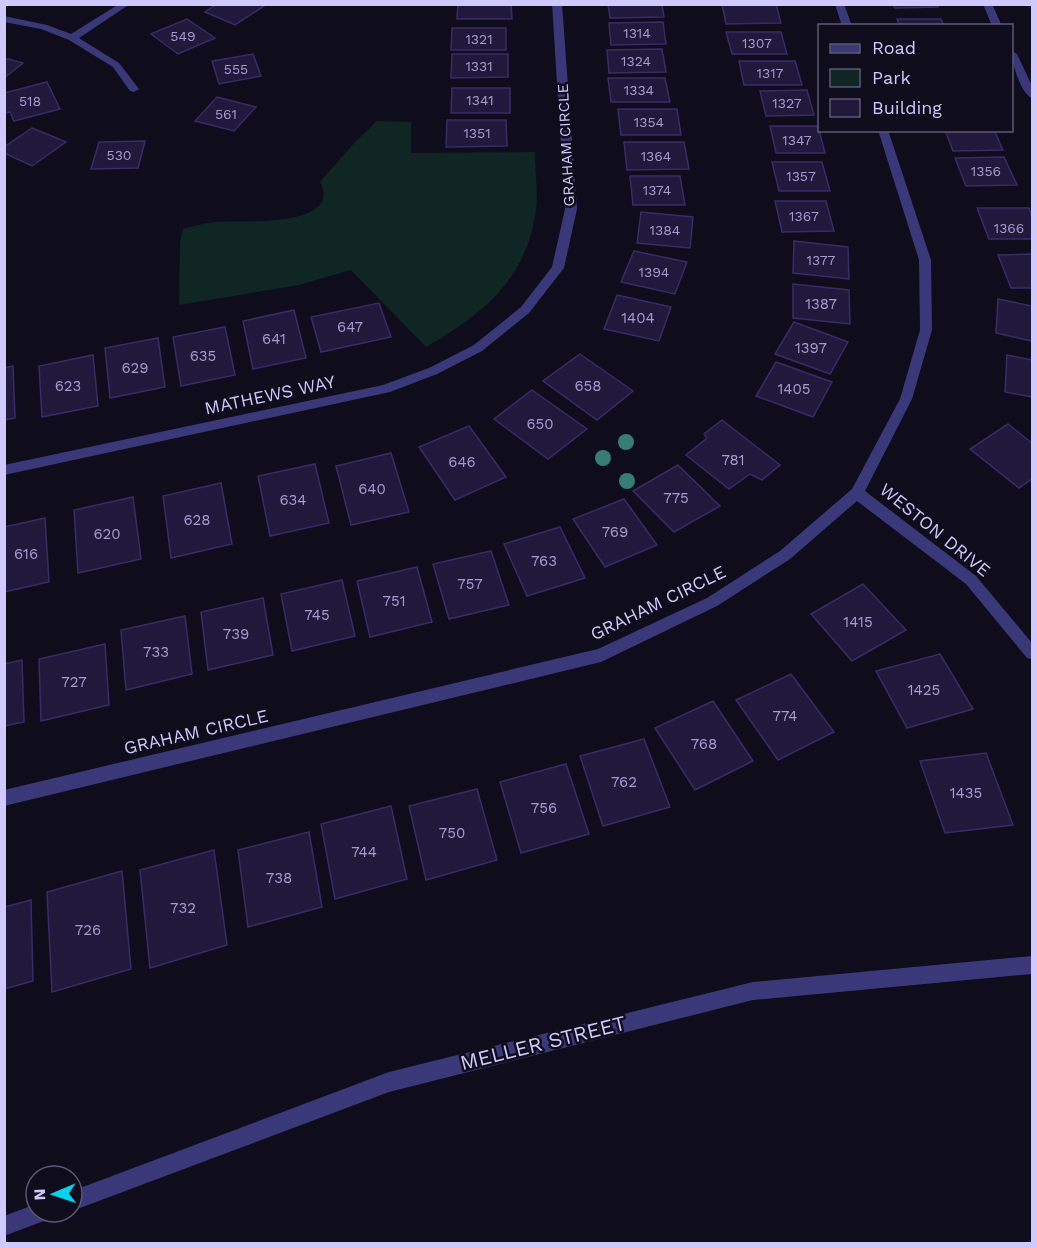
<svg xmlns="http://www.w3.org/2000/svg" width="1037" height="1248" viewBox="0 0 1037 1248" font-family="'Work Sans',sans-serif">
	<style>
		.green { fill: #0f2625 }
		.building { fill: #20193c; stroke: #382b68; stroke-width: 1.5 }
		.lines { fill: none; stroke-linecap: round; stroke-linejoin: round }
		.lane { fill: #3b387a; fill-rule: evenodd }
		.street { fill: #3b387a; fill-rule: evenodd }
		.tree { fill: #377d73 }
		.labels { text-anchor: middle; stroke-width: 5; stroke-linejoin: round; paint-order: stroke }
		.far-number-label { font-size: 14px; fill: #a39dcd }
		.far-street-label { font-size: 15px; fill: #cfc9fd; stroke: #0f0c1c }
		.number-label { font-size: 15px; fill: #a39dcd }
		.street-label { font-size: 18px; fill: #cfc9fd; stroke: #0f0c1c }
		.near-street-label { font-size: 21px; fill: #cfc9fd; stroke: #0f0c1c }
	</style>
	<rect width="100%" height="100%" fill="#0f0c1c"/>
	<path class="green" d="M377,121L411,122V153L535,152C535,173 539,197 535,217C523,284 480,315 426,347L351,270L299,285L179,305L180,242L183,229C194,226 205,223 215,222C237,220 344,229 320,182L355,142Z"/>
	<g class="building">
		<path d="M217,4H267L235,25L205,12Z"/>
		<path d="M458,4H511L512,19H457Z"/>
		<path d="M608,4H662L664,17L610,18Z"/>
		<path d="M722,4H776L781,23L726,24Z"/>
		<path d="M893,4H936L938,7L895,8Z"/>
		<path d="M187,19L215,38L178,54L151,34Z"/>
		<path d="M897,19H941L944,26H900Z"/>
		<path d="M663,22L666,44L611,45L609,23Z"/>
		<path d="M452,28H506V50H451Z"/>
		<path d="M726,32H781L787,54H732Z"/>
		<path d="M662,49L666,72L609,73L607,50Z"/>
		<path d="M253,54L261,76L219,84L212,61Z"/>
		<path d="M452,54H508V77L451,78Z"/>
		<path d="M4,58L23,63L4,78Z"/>
		<path d="M739,61H795L802,85H744Z"/>
		<path d="M608,78H665L670,102H611Z"/>
		<path d="M47,82L60,109L14,121L10,112L4,113V93Z"/>
		<path d="M452,88H510V113H451Z"/>
		<path d="M807,90L814,115L766,116L760,91Z"/>
		<path d="M217,97L256,107L234,131L195,121Z"/>
		<path d="M618,109H677L681,135H621Z"/>
		<path d="M447,120H506L507,146L446,147Z"/>
		<path d="M770,126H818L825,153H776Z"/>
		<path d="M32,128L66,142L32,166L4,153V147Z"/>
		<path d="M945,130H994L1003,150L953,151Z"/>
		<path d="M145,141L138,168L91,169L99,142Z"/>
		<path d="M624,142H684L689,169L627,170Z"/>
		<path d="M1004,157L1017,185L966,186L955,158Z"/>
		<path d="M772,162H822L830,191H779Z"/>
		<path d="M630,176H680L685,205H633Z"/>
		<path d="M775,201H826L834,231L782,232Z"/>
		<path d="M977,208H1029L1032,217V239H989Z"/>
		<path d="M641,212L693,217L690,248L637,243Z"/>
		<path d="M794,241L848,247L849,279L793,273Z"/>
		<path d="M634,251L687,262L675,294L621,282Z"/>
		<path d="M1032,254V288H1011L998,255Z"/>
		<path d="M793,284L849,290L850,324L793,318Z"/>
		<path d="M617,295L671,307L659,341L604,329Z"/>
		<path d="M998,299L1032,306V341L996,333Z"/>
		<path d="M379,303L391,337L321,352L311,317Z"/>
		<path d="M294,310L306,358L253,369L243,321Z"/>
		<path d="M794,322L848,342L830,374L775,354Z"/>
		<path d="M225,327L235,375L181,386L173,337Z"/>
		<path d="M158,338L165,387L110,398L105,348Z"/>
		<path d="M580,354L633,391L597,420L543,381Z"/>
		<path d="M93,355L98,406L42,417L39,366Z"/>
		<path d="M1007,355L1032,360V397L1005,392Z"/>
		<path d="M776,362L832,382L813,417L756,396Z"/>
		<path d="M13,366L15,418L4,420V368Z"/>
		<path d="M532,390L587,429L548,459L494,419Z"/>
		<path d="M722,420L780,465L762,480L750,474L729,489L686,455L707,438L704,434Z"/>
		<path d="M1008,424L1032,443V479L1019,488L970,449Z"/>
		<path d="M469,426L506,477L455,500L419,447Z"/>
		<path d="M391,453L409,512L351,525L336,466Z"/>
		<path d="M315,464L329,523L270,536L258,476Z"/>
		<path d="M678,465L720,506L674,532L633,491Z"/>
		<path d="M221,483L232,544L171,558L163,496Z"/>
		<path d="M133,497L141,559L78,573L74,510Z"/>
		<path d="M624,499L657,545L605,567L573,519Z"/>
		<path d="M45,518L49,582L4,592V527Z"/>
		<path d="M560,527L585,578L527,596L504,544Z"/>
		<path d="M491,551L509,605L449,619L433,564Z"/>
		<path d="M417,567L432,622L370,637L357,581Z"/>
		<path d="M342,580L355,636L292,651L281,594Z"/>
		<path d="M863,584L906,630L852,661L811,614Z"/>
		<path d="M263,598L273,655L208,670L201,612Z"/>
		<path d="M185,616L192,674L126,690L121,630Z"/>
		<path d="M105,644L109,705L41,721L39,659Z"/>
		<path d="M940,654L973,709L907,728L876,671Z"/>
		<path d="M22,660L24,722L4,726V664Z"/>
		<path d="M791,674L834,732L778,760L736,700Z"/>
		<path d="M713,701L753,761L695,790L655,728Z"/>
		<path d="M644,739L670,807L603,826L580,756Z"/>
		<path d="M986,753L1013,825L945,833L920,761Z"/>
		<path d="M566,764L589,834L521,853L500,782Z"/>
		<path d="M477,789L497,860L426,880L409,806Z"/>
		<path d="M391,806L407,879L335,899L321,824Z"/>
		<path d="M309,832L322,907L248,927L238,850Z"/>
		<path d="M214,850L227,945L150,968L140,870Z"/>
		<path d="M122,871L131,969L52,992L47,892Z"/>
		<path d="M31,900L33,981L4,989V907Z"/>
	</g>
	<g class="lines">
		<g class="lane">
			<path d="M983,4H992L1002,26H992Z"/>
			<path d="M1012,51L1017,54L1032,86V98C1021,94 1011,62 1012,51Z"/>
		</g>
		<g class="street">
			<path d="M119,4H130L79,38L119,63L139,89L134,92L130,91L113,67L69,40L41,29L4,22V16L47,25L71,34Z"/>
			<path d="M552,4H562L577,209L564,268L529,313L482,351L437,374L390,392L4,475V465L383,385L429,368L474,345L521,307L552,267L565,209Z"/>
			<path d="M835,4H844L852,26H842Z"/>
			<path d="M878,130H888L931,260L932,330L912,399L865,491L976,576L1032,643V659L1027,658L966,584L857,501L790,559L717,606L601,662L4,806V790L598,649L707,598L780,551L852,489L900,399L920,330L919,260Z"/>
			<path d="M1032,956V974L753,1000L389,1092L72,1211V1191L389,1072L753,982Z"/>
			<path d="M36,1204V1212H52L49,1219L4,1236V1216Z"/>
		</g>
	</g>
	<g class="tree">
		<circle cx="626" cy="442" r="8"/>
		<circle cx="603" cy="458" r="8"/>
		<circle cx="627" cy="481" r="8"/>
	</g>
	<g class="labels">
		<g class="far-number-label">
			<text x="637" y="38">1314</text>
			<text x="183" y="41">549</text>
			<text x="479" y="44">1321</text>
			<text x="757" y="48">1307</text>
			<text x="636" y="66">1324</text>
			<text x="479" y="71">1331</text>
			<text x="236" y="74">555</text>
			<text x="770" y="78">1317</text>
			<text x="639" y="95">1334</text>
			<text x="480" y="105">1341</text>
			<text x="30" y="106">518</text>
			<text x="787" y="108">1327</text>
			<text x="226" y="119">561</text>
			<text x="649" y="127">1354</text>
			<text x="477" y="138">1351</text>
			<text x="797" y="145">1347</text>
			<text x="119" y="160">530</text>
			<text x="656" y="161">1364</text>
			<text x="986" y="176">1356</text>
			<text x="801" y="181">1357</text>
			<text x="657" y="195">1374</text>
			<text x="804" y="221">1367</text>
			<text x="1009" y="233">1366</text>
			<text x="665" y="235">1384</text>
			<text x="821" y="265">1377</text>
			<text x="654" y="277">1394</text>
		</g>
		<g class="far-street-label">
			<text transform="translate(566 145) rotate(-93)" y="5">GRAHAM CIRCLE</text>
		</g>
		<g class="number-label">
			<text x="821" y="309">1387</text>
			<text x="638" y="323">1404</text>
			<text x="350" y="332">647</text>
			<text x="274" y="344">641</text>
			<text x="811" y="353">1397</text>
			<text x="203" y="361">635</text>
			<text x="135" y="373">629</text>
			<text x="68" y="391">623</text>
			<text x="588" y="391">658</text>
			<text x="794" y="394">1405</text>
			<text x="540" y="429">650</text>
			<text x="733" y="465">781</text>
			<text x="462" y="467">646</text>
			<text x="372" y="494">640</text>
			<text x="676" y="503">775</text>
			<text x="293" y="505">634</text>
			<text x="197" y="525">628</text>
			<text x="615" y="537">769</text>
			<text x="107" y="539">620</text>
			<text x="26" y="559">616</text>
			<text x="544" y="566">763</text>
			<text x="470" y="589">757</text>
			<text x="394" y="606">751</text>
			<text x="317" y="620">745</text>
			<text x="858" y="627">1415</text>
			<text x="236" y="639">739</text>
			<text x="156" y="657">733</text>
			<text x="74" y="687">727</text>
			<text x="924" y="695">1425</text>
			<text x="785" y="721">774</text>
			<text x="704" y="749">768</text>
			<text x="624" y="787">762</text>
			<text x="966" y="798">1435</text>
			<text x="544" y="813">756</text>
			<text x="452" y="838">750</text>
			<text x="364" y="857">744</text>
			<text x="279" y="883">738</text>
			<text x="183" y="913">732</text>
			<text x="88" y="935">726</text>
		</g>
		<g class="street-label">
			<text transform="translate(270 395) rotate(-12)" y="6">MATHEWS WAY</text>
			<text transform="translate(935 530) rotate(39)" y="6">WESTON DRIVE</text>
			<text transform="translate(658 603) rotate(-26)" y="6">GRAHAM CIRCLE</text>
			<text transform="translate(196 732) rotate(-13)" y="6">GRAHAM CIRCLE</text>
		</g>
		<g class="near-street-label">
			<text transform="translate(543 1043) rotate(-14)" y="7">MELLER STREET</text>
		</g>
	</g>
	<rect width="1037" height="1248" fill="none" stroke="#cfc9fd" stroke-width="12"/>
	<rect x="818" y="24" width="195" height="108" fill="#0f0c1c" stroke="#5c5876" stroke-width="1.5"/>
	<rect x="830" y="44" width="30" height="9" fill="#3b387a" stroke="#5c5876" stroke-width="1.5"/>
	<text x="872" y="54" font-size="18" fill="#cfc9fd">Road</text>
	<rect x="830" y="69" width="30" height="18" fill="#0f2625" stroke="#5c5876" stroke-width="1.5"/>
	<text x="872" y="84" font-size="18" fill="#cfc9fd">Park</text>
	<rect x="830" y="99" width="30" height="18" fill="#20193c" stroke="#5c5876" stroke-width="1.5"/>
	<text x="872" y="114" font-size="18" fill="#cfc9fd">Building</text>
	<g transform="translate(54 1194) rotate(268)"><circle r="28" fill="#0f0c1c" stroke="#5c5876" stroke-width="1.5"/>
	<path d="M0-4.5L10 22L0 15L-10 22Z" fill="#07d2eb"/>
	<text y="-9" font-size="16" font-weight="bold" text-anchor="middle" fill="#cfc9fd">N</text>
	</g>
</svg>
